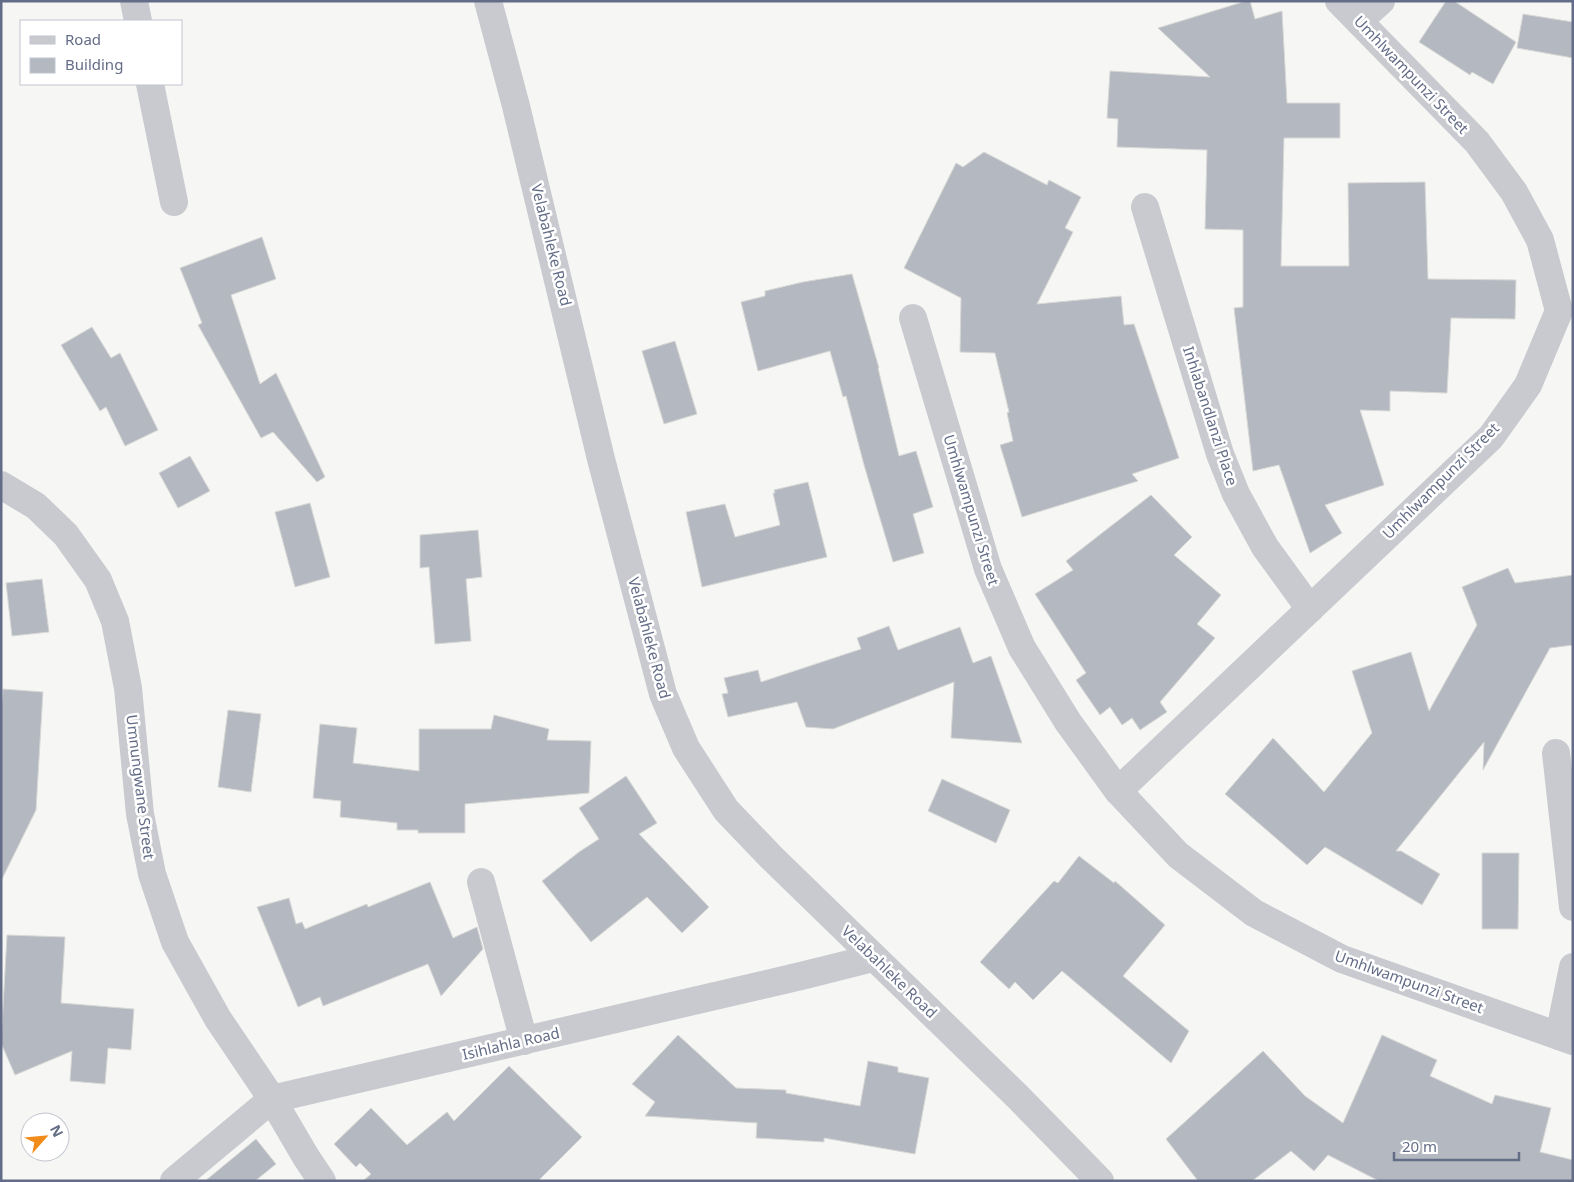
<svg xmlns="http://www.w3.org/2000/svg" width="1574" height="1182" viewBox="0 0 1574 1182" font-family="'Noto Sans',sans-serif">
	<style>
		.building { fill: #b4b8c0; stroke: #d8d9d6 }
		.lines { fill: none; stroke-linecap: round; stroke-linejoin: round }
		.street { stroke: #c9cacf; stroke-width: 28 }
		.labels { text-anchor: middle; stroke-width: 5; stroke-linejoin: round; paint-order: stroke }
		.street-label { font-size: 15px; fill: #646d87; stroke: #fff }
	</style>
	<rect width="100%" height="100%" fill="#f6f7f4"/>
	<g class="building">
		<path d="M1246,1H1250L1255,19L1282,11L1287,103H1340V138H1284L1281,266H1349L1348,183L1425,182L1428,279L1516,280L1515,319L1451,318L1447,393L1390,391V411L1360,410L1384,485L1325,505L1342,533L1310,553L1279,465L1253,471L1234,308L1243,307V230L1205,229L1207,150L1117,147L1118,119L1107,118L1110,71L1210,77L1158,28Z"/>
		<path d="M1446,1H1454L1516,42L1493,84L1472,72L1470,75L1419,42Z"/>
		<path d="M1523,14L1573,22V58L1517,48Z"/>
		<path d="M984,152L1047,185L1049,180L1081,197L1065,228L1073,232L1037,304L1121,296L1124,325L1134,324L1179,458L1132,474L1138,481L1022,517L1000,445L1013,441L1007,413L1009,412L995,353L960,352L961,298L904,268L956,163L963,167Z"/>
		<path d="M262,237L276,279L231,295L260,384L276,373L325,477L317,482L273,432L261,438L198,325L202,323L180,268Z"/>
		<path d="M852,274L879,368H878L899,456L916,451L933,507L913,514L924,553L893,562L864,465L846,396L843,397L830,351L758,371L741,302L765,296V291L803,282Z"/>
		<path d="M92,327L111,358L120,353L158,430L125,446L106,407L100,411L61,345Z"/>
		<path d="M675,341L697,414L664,424L642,351Z"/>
		<path d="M190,456L210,491L178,508L159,473Z"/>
		<path d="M808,482L827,557L702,587L686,512L725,504L735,537L780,525L773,493H775L774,490Z"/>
		<path d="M1151,495L1192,537L1174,555L1221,595L1197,624L1215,638L1160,702L1167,712L1140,730L1132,718L1122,725L1110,707L1100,715L1076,680L1086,673L1035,594L1073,570L1066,561Z"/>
		<path d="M310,503L330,577L295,587L275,512Z"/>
		<path d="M478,530L482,577L466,579L471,641L435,644L429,567L420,568V535Z"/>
		<path d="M1508,568L1515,583L1573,575V645L1550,648L1483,770L1484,742L1396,851H1401L1440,874L1422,905L1325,847L1307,865L1225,794L1273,738L1324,792L1372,733L1352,671L1411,652L1429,711L1477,625L1462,587Z"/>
		<path d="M42,579L49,632L12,636L6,583Z"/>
		<path d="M889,626L898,650L960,627L973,663L991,656L1022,743L951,738L954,682L833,729L806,727L797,702L728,717L722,694L728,693L724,678L758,670L761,682L861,649L857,638Z"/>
		<path d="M3,689L43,692L36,810L1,881V715Z"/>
		<path d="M228,710L261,714L251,792L218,787Z"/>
		<path d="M494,715L549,729L547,740L591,741L589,793L465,804V833H418V830H397V823L340,817L341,801L313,798L320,724L357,728L353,763L419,771V729H491Z"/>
		<path d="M626,776L657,823L639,834L709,907L682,933L647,897L591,942L542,881L579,852L599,839L579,808Z"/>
		<path d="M942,779L1010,810L996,843L928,811Z"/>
		<path d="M1482,853H1519L1518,929H1482Z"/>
		<path d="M1079,856L1114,883L1115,881L1165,925L1123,976L1189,1031L1171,1063L1062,971L1033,1000L1015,982L1009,989L980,962L1054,881L1058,883Z"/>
		<path d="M430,882L453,938L477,927L483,949L441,996L428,964L323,1006L320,997L298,1007L257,907L289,898L296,924L302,922L305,929L367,904L368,907Z"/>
		<path d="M7,935L65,937L61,1003L134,1009L131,1050L108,1048L105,1084L70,1081L72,1051L15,1075L1,1043Z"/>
		<path d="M678,1035L736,1088L786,1090V1093L860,1106L868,1061L898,1067V1072L929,1078L915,1154L824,1138V1142L756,1138L757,1123L645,1116L655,1102L632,1084Z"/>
		<path d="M1382,1035L1437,1060L1430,1076L1492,1104L1495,1095L1551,1108L1540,1152L1573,1160V1181H1379L1328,1155L1314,1171L1291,1151L1252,1181H1198L1166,1139L1263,1051L1305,1096L1343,1123Z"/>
		<path d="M509,1066L582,1137L538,1181H363L371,1174L360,1163L356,1167L334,1144L371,1108L407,1145L447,1112L454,1121Z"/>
		<path d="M256,1139L276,1164L255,1181H205Z"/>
	</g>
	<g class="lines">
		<g class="street">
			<path d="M134,1L138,21"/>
			<path d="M488,1L516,106L601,459L663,694L686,748L726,810L771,857L1018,1097L1100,1181"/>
			<path d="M1359,21L1381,1"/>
			<path d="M150,84L174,202"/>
			<path d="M1145,207L1220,454L1236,494L1265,547L1310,609"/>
			<path d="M913,318L988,569L1022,648L1068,722L1118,791L1178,855L1254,913L1342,959L1573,1041"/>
			<path d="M1,485L36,506L66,535L98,580L115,621L128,688L140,814L152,874L175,942L218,1019L272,1099L306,1157L322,1181"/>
			<path d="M1556,753L1573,907"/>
			<path d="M1118,791L1491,437L1528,385L1559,311L1540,240L1514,192L1477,142L1339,1"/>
			<path d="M481,882L524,1041"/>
			<path d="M1559,1036L1573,967"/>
			<path d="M174,1181L272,1099L805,975L873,958"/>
		</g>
	</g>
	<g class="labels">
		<g class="street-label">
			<text transform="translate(1411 75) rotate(46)" y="5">Umhlwampunzi Street</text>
			<text transform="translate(551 245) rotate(76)" y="5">Velabahleke Road</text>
			<text transform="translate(1210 416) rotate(72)" y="5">Inhlabandlanzi Place</text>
			<text transform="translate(1441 481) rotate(-45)" y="5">Umhlwampunzi Street</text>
			<text transform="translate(971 510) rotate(73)" y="5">Umhlwampunzi Street</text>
			<text transform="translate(649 638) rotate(75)" y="5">Velabahleke Road</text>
			<text transform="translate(140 787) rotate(83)" y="5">Umnungwane Street</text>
			<text transform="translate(889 972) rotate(44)" y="5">Velabahleke Road</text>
			<text transform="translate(1409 982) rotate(20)" y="5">Umhlwampunzi Street</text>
			<text transform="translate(511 1044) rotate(-13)" y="5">Isihlahla Road</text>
		</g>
	</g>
	<rect width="1574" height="1182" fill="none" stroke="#646d87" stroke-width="5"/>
	<rect x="20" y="20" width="162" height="65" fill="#ffffff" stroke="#c1c5cf"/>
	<rect x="30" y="36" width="25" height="8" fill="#c9cacf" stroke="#c1c5cf"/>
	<text x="65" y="45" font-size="15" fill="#646d87">Road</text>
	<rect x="30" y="58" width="25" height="15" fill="#b4b8c0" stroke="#c1c5cf"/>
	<text x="65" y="70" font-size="15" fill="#646d87">Building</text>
	<g transform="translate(45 1137) rotate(63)"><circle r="24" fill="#ffffff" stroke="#c1c5cf"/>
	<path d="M0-4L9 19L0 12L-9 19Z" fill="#f18c1a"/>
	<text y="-8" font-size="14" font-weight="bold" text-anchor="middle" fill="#646d87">N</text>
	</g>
	<path d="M1394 1152v8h125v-8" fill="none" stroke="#646d87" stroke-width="2.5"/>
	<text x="1402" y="1152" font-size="15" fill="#646d87" stroke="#ffffff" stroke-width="4" paint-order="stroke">20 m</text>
</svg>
